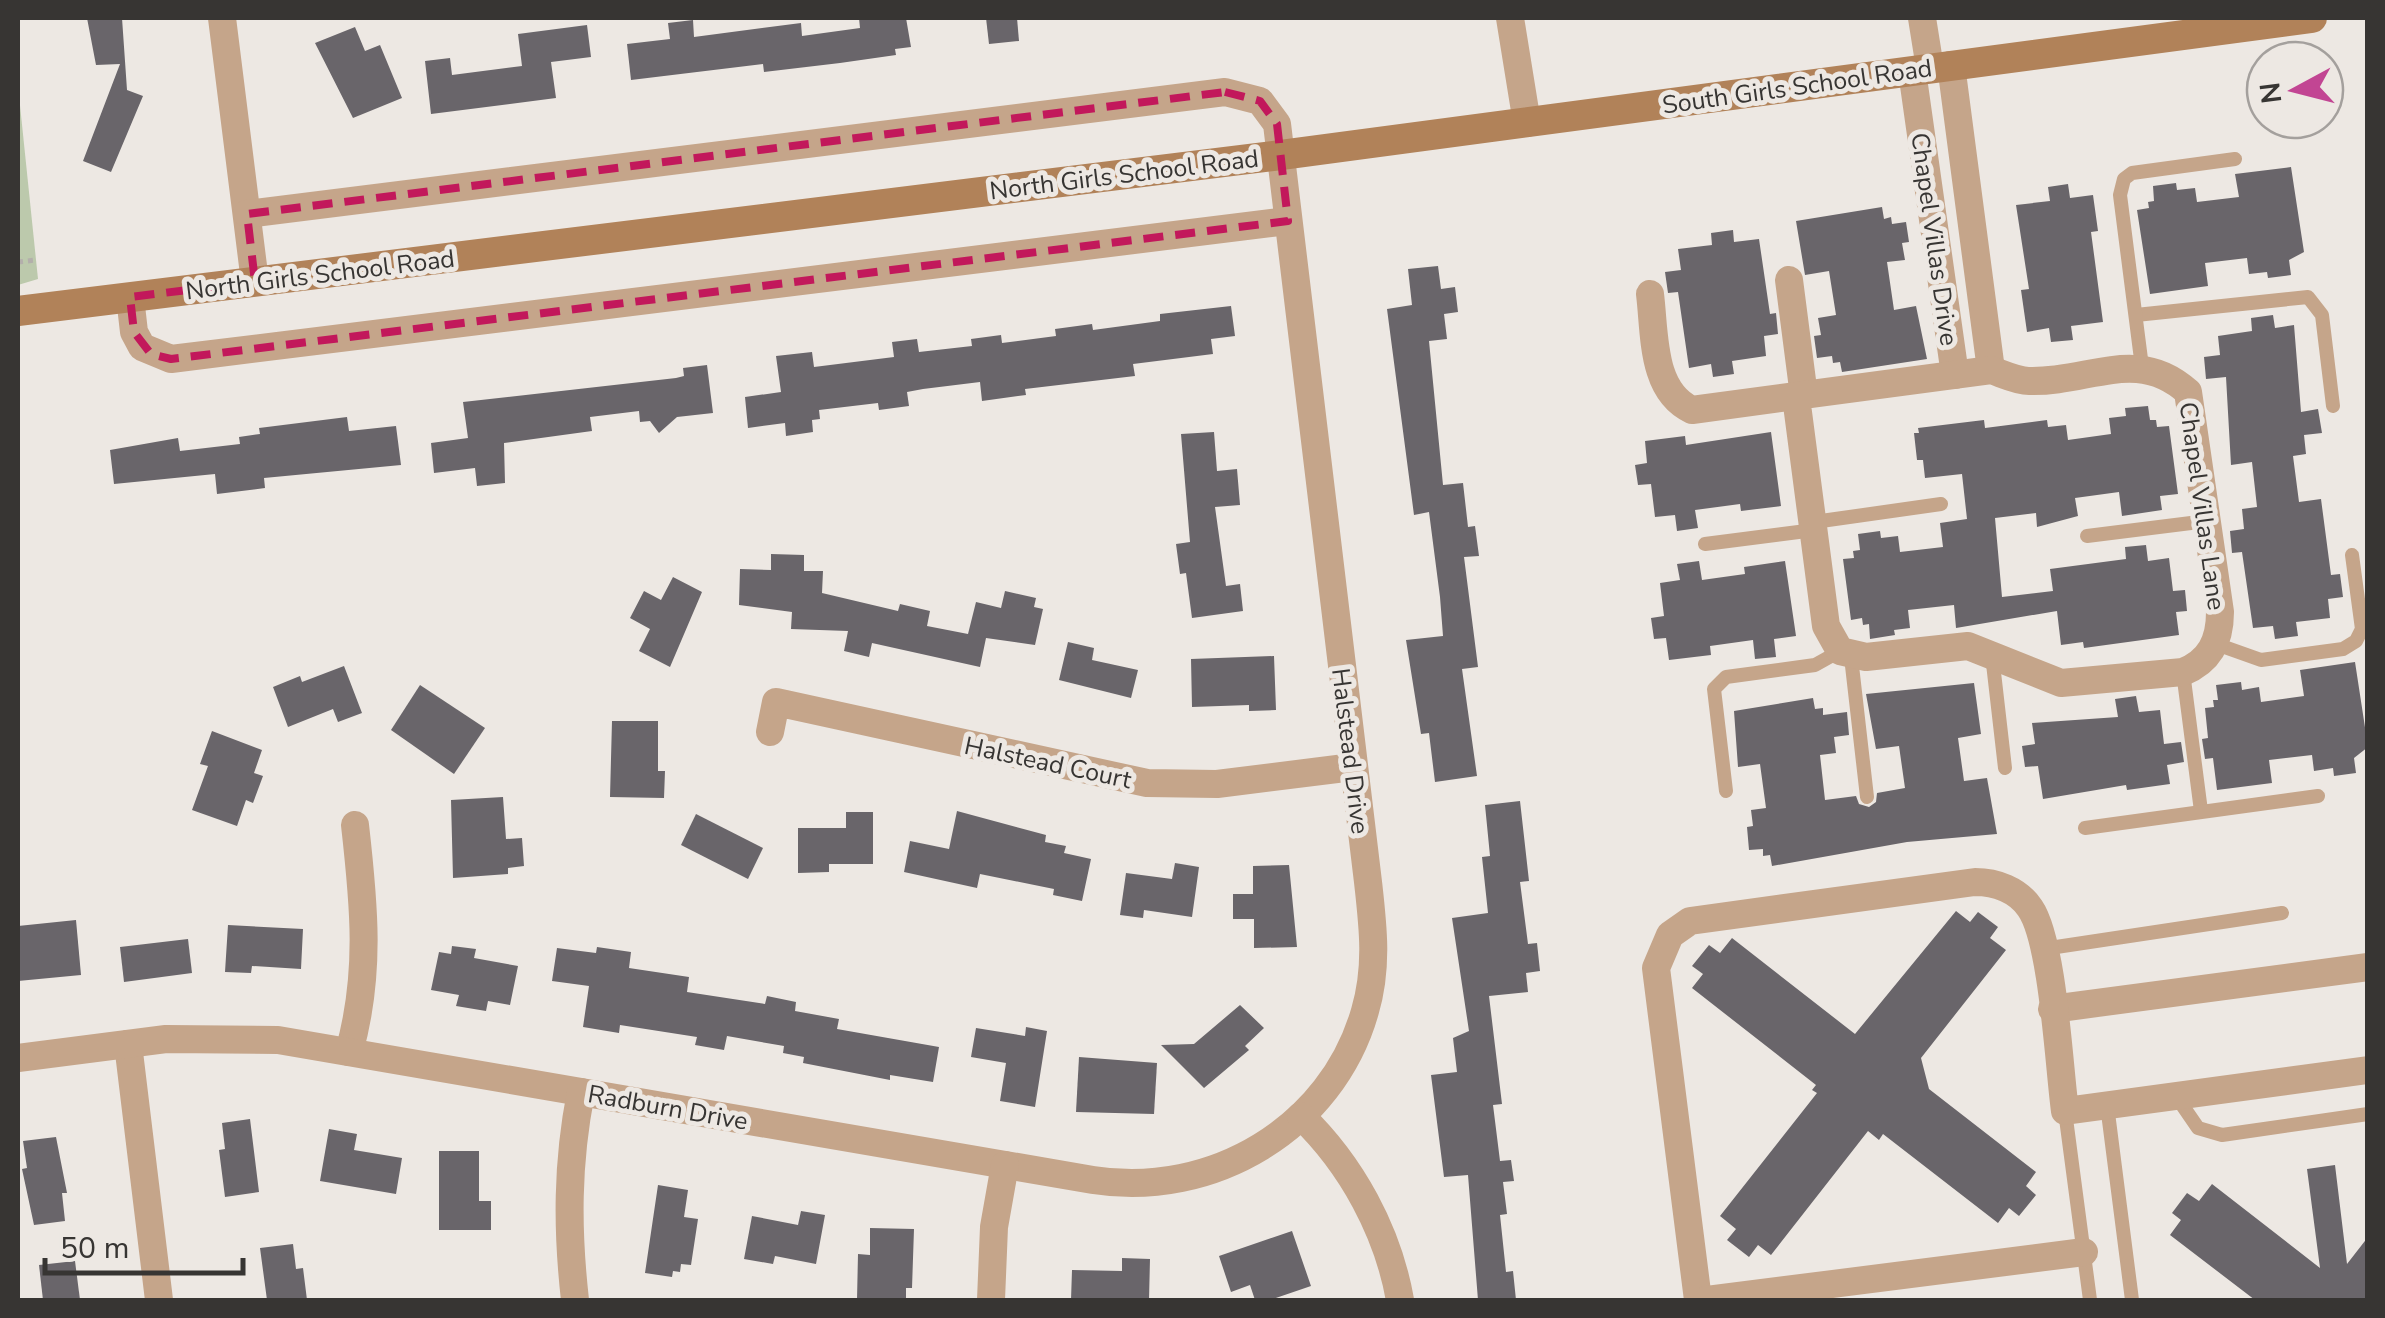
<svg xmlns="http://www.w3.org/2000/svg" width="2385" height="1318" viewBox="0 0 2385 1318" font-family="'Nunito Sans',sans-serif">
	<style>
		.green { fill: #bcc9ac }
		.building { fill: #69656a }
		.lines { fill: none; stroke-linecap: round; stroke-linejoin: round }
		.path { stroke: #b3afab; stroke-width: 5; stroke-dasharray: 5 5; stroke-linecap: butt }
		.lane { stroke: #c5a58a; stroke-width: 14 }
		.street { stroke: #c5a58a; stroke-width: 28 }
		.secondary { stroke: #b18259; stroke-width: 30 }
		.marked { fill: none; stroke: #c2185b; stroke-width: 8; stroke-dasharray: 20 12; stroke-linejoin: round }
		.labels { text-anchor: middle; stroke-width: 10; stroke-linejoin: round; paint-order: stroke }
		.street-label { font-size: 25px; fill: #373533; stroke: #ede8e3 }
	</style>
	<rect width="100%" height="100%" fill="#ede8e3"/>
	<path class="green" d="M18,86L38,279L18,285Z"/>
	<g class="building">
		<path d="M87,18H122L127,90L143,96L111,172L83,161L120,64L96,65Z"/>
		<path d="M859,18H906L911,47L895,49L896,55L840,63L764,72L763,64L631,80L627,44L670,39L668,23L693,20L694,37L801,23L802,36L860,28Z"/>
		<path d="M986,18H1017L1019,41L989,44Z"/>
		<path d="M587,25L591,57L551,62L556,98L431,114L425,61L450,58L452,75L522,66L518,34Z"/>
		<path d="M355,27L365,51L380,45L402,98L353,118L315,43Z"/>
		<path d="M2291,167L2304,252L2289,260L2291,275L2268,278L2267,272L2249,274L2247,258L2205,263L2208,286L2150,294L2137,210L2149,208L2148,202L2154,201L2153,186L2176,183L2177,190L2195,188L2197,202L2239,197L2235,174Z"/>
		<path d="M2068,184L2070,198L2093,195L2098,231L2091,232L2103,322L2071,326L2073,340L2051,342L2049,328L2027,332L2021,290L2029,289L2016,205L2050,201L2048,187Z"/>
		<path d="M1882,207L1884,219L1891,217L1892,224L1906,222L1909,242L1902,243L1905,260L1887,262L1894,310L1916,306L1927,359L1842,372L1840,362L1833,363L1832,356L1817,358L1814,336L1821,335L1818,318L1836,315L1829,271L1805,275L1796,221Z"/>
		<path d="M1733,230L1734,242L1759,239L1770,314L1776,313L1778,334L1764,336L1766,356L1732,361L1734,374L1713,377L1711,364L1689,368L1678,292L1668,293L1665,272L1681,270L1678,249L1712,245L1711,233Z"/>
		<path d="M1438,266L1441,289L1455,287L1458,312L1444,314L1447,339L1429,341L1443,485L1463,483L1468,527L1475,526L1479,556L1464,557L1478,667L1462,669L1477,776L1435,782L1429,733L1421,734L1406,640L1443,636L1440,597L1429,512L1414,515L1387,309L1412,305L1408,269Z"/>
		<path d="M1231,306L1235,336L1211,339L1213,354L1133,364L1135,376L1025,389L1026,395L982,401L980,382L923,389L907,392L909,406L879,410L878,403L819,410L820,419L812,420L813,432L786,436L785,423L748,428L745,397L781,392L776,356L812,352L814,367L894,357L892,342L917,339L919,352L972,346L971,339L1001,335L1002,343L1056,336L1055,329L1092,324L1093,330L1160,321V314Z"/>
		<path d="M2273,315L2275,328L2294,325L2301,412L2318,409L2322,433L2304,435L2306,454L2293,456L2299,502L2321,499L2331,575L2340,574L2343,597L2328,599L2330,618L2296,622L2298,636L2275,639L2273,626L2253,628L2242,552L2232,553L2230,531L2244,529L2242,509L2257,507L2252,462L2231,465L2226,377L2206,379L2204,357L2220,355L2218,336L2252,331L2251,318Z"/>
		<path d="M707,365L713,413L677,417L659,433L650,421L640,422L639,411L590,417L592,431L504,443L505,483L477,486L475,468L434,473L431,443L468,438L463,402L676,378L684,376L683,368Z"/>
		<path d="M2148,406L2150,420H2156L2157,427L2169,426L2178,494L2160,496L2162,510L2122,516L2119,492L2075,498L2078,516L2037,527L2036,513L1995,518L2002,597L2053,591L2050,569L2126,559L2125,547L2146,545L2148,561L2169,558L2173,591L2185,590L2187,611L2176,612L2179,635L2084,648L2083,642L2061,645L2057,611L1956,628L1954,605L1908,610L1910,628L1894,630L1895,635L1870,639L1869,624L1863,625L1862,618L1851,620L1843,559L1854,558L1853,551L1860,550L1858,534L1880,531L1881,538L1898,536L1900,552L1943,547L1940,523L1967,519L1962,474L1925,478L1923,460H1917L1914,433H1919L1918,428L1984,420L1985,428L2047,420L2048,427L2066,425L2068,440L2111,434L2109,418L2126,416L2125,408Z"/>
		<path d="M347,417L349,431L396,426L401,465L264,478L265,488L217,494L215,474L114,484L110,450L178,438L180,451L240,444L239,437L260,434L259,428Z"/>
		<path d="M1214,432L1217,471L1237,469L1240,505L1215,507L1226,586L1240,584L1243,611L1192,618L1186,573L1180,574L1176,544L1190,542L1181,434Z"/>
		<path d="M1771,432L1781,506L1741,511L1740,504L1695,510L1698,528L1677,531L1675,515L1655,517L1651,484L1638,485L1635,465L1647,463L1645,441L1685,436L1686,445Z"/>
		<path d="M771,554L804,555V571H823L822,593L898,611L900,604L930,611L927,626L968,634L976,602L1001,608L1005,591L1036,598L1034,607L1043,609L1035,645L986,638L980,667L872,643L869,657L844,651L848,631L791,629L792,612L739,605L740,569L771,570Z"/>
		<path d="M1699,561L1702,580L1745,574L1744,567L1785,561L1796,636L1774,639L1776,657L1755,659L1753,640L1710,646L1711,655L1669,660L1666,638L1654,639L1651,618L1664,616L1660,583L1680,580L1677,564Z"/>
		<path d="M673,577L702,592L670,667L639,651L650,629L630,618L644,591L661,600Z"/>
		<path d="M1068,642L1094,648L1092,660L1138,670L1131,698L1059,680Z"/>
		<path d="M1274,656L1276,710L1249,711V705L1192,707L1191,659Z"/>
		<path d="M2355,662L2368,747L2354,758L2356,773L2334,776L2333,768L2314,771L2312,755L2269,760L2272,783L2217,790L2213,758L2205,759L2202,739L2208,738L2205,708L2214,707L2213,700H2218L2216,685L2241,682L2242,690L2259,687L2261,702L2304,696L2300,670Z"/>
		<path d="M344,666L362,713L338,722L333,709L288,727L273,687L300,676L302,682Z"/>
		<path d="M1974,683L1981,734L1958,738L1964,781L1987,778L1997,834L1907,842L1772,866L1770,855L1763,856V849L1749,850L1747,827L1753,826L1751,810L1766,808L1760,764L1738,767L1734,711L1813,698L1815,709L1823,708V715L1847,712L1849,735L1834,737L1836,753L1820,755L1825,800L1856,796L1859,804L1869,807L1876,802L1877,793L1905,788L1899,746L1876,749L1866,694Z"/>
		<path d="M420,685L485,728L454,774L391,730Z"/>
		<path d="M2136,696L2139,712L2160,710L2164,744L2181,742L2184,762L2167,765L2170,784L2127,790L2126,785L2043,799L2038,766L2025,767L2022,746L2035,744L2032,723L2118,717L2115,699Z"/>
		<path d="M612,721H658V771H665L664,798L610,797Z"/>
		<path d="M212,731L262,750L254,773L263,776L253,803L246,800L237,826L192,810L208,766L200,764Z"/>
		<path d="M503,797L506,839L522,838L524,866L508,868V874L453,878L451,800Z"/>
		<path d="M1520,801L1529,881L1520,882L1528,944L1537,943L1540,971L1526,973L1528,992L1489,996L1502,1104L1493,1105L1500,1161L1511,1160L1514,1181L1503,1182L1507,1214L1500,1215L1506,1272L1513,1271L1516,1300H1478L1468,1175L1444,1177L1431,1075L1457,1072L1453,1038L1469,1031L1452,918L1488,913L1482,857L1490,856L1485,805Z"/>
		<path d="M957,811L1046,835L1045,842L1066,846L1064,853L1091,859L1082,901L1053,895L1054,889L980,874L977,888L904,872L910,841L949,849Z"/>
		<path d="M846,812H873V864H829V872L798,873V828H846Z"/>
		<path d="M696,814L763,848L748,879L681,845Z"/>
		<path d="M1175,863L1199,867L1192,917L1144,910L1143,918L1120,915L1126,873L1172,879Z"/>
		<path d="M1289,865L1297,947L1254,948V919H1233V894H1253V866Z"/>
		<path d="M1956,911L1970,922L1978,912L1998,927L1990,938L2006,950L1921,1058L1929,1089L2036,1172L2026,1186L2036,1195L2019,1216L2009,1208L1998,1223L1883,1134L1879,1140L1868,1131L1771,1255L1758,1245L1749,1257L1727,1240L1736,1229L1720,1216L1817,1093L1812,1090L1816,1085L1692,988L1703,974L1692,966L1709,945L1720,953L1732,938L1855,1034Z"/>
		<path d="M76,920L81,975L18,981V926Z"/>
		<path d="M228,925L303,929L301,969L252,966L251,973L225,972Z"/>
		<path d="M188,939L192,973L124,982L120,947Z"/>
		<path d="M452,946L476,949L474,958L518,966L510,1005L488,1001L486,1011L456,1006L459,995L431,990L439,952L451,954Z"/>
		<path d="M597,947L631,952L629,968L689,977L687,992L765,1004L767,996L796,1002L795,1011L839,1019L837,1029L939,1047L933,1082L890,1075V1080L803,1063L804,1057L783,1053L784,1046L727,1036L724,1050L695,1045L697,1037L620,1025L619,1033L583,1027L589,986L552,981L557,948L596,953Z"/>
		<path d="M1240,1005L1264,1028L1245,1046L1249,1050L1204,1088L1161,1045L1194,1044Z"/>
		<path d="M1026,1027L1047,1031L1035,1107L1000,1101L1006,1063L971,1057L976,1028L1025,1036Z"/>
		<path d="M1079,1057L1157,1063L1154,1114L1076,1112Z"/>
		<path d="M250,1119L259,1192L225,1197L219,1150L225,1149L222,1123Z"/>
		<path d="M329,1129L357,1134L354,1150L402,1158L396,1194L320,1181Z"/>
		<path d="M56,1137L67,1193H62L65,1221L34,1225L22,1169L27,1168L23,1141Z"/>
		<path d="M439,1151H479V1201H491V1230H439Z"/>
		<path d="M2335,1165L2347,1264L2368,1237V1300H2255L2170,1235L2181,1220L2172,1213L2187,1193L2199,1201L2212,1184L2320,1268L2307,1169Z"/>
		<path d="M658,1185L688,1190L684,1217L698,1219L691,1265L681,1264L680,1272L673,1271L672,1277L645,1273Z"/>
		<path d="M801,1211L825,1215L816,1264L775,1256L773,1264L744,1259L752,1216L798,1225Z"/>
		<path d="M870,1228L914,1229L912,1288H906V1300H857L858,1254L870,1255Z"/>
		<path d="M1292,1231L1311,1286L1270,1300H1255L1250,1285L1231,1292L1219,1256Z"/>
		<path d="M293,1244L296,1269L303,1268L307,1300H267L260,1248Z"/>
		<path d="M1122,1258L1150,1259L1149,1300H1071L1072,1270L1122,1271Z"/>
		<path d="M75,1261L80,1300H43L39,1265Z"/>
	</g>
	<g class="lines">
		<path class="path" d="M18,262L36,260"/>
		<g class="lane">
			<path d="M2136,315L2308,297L2322,315L2333,406"/>
			<path d="M2142,367L2120,195L2124,179L2132,173L2235,159"/>
			<path d="M1814,522L1941,504"/>
			<path d="M2087,536L2207,521"/>
			<path d="M1705,544L1814,530"/>
			<path d="M2216,644L2261,660L2343,649L2356,641L2362,629L2352,555"/>
			<path d="M1992,655L2005,768"/>
			<path d="M1851,657L1867,797"/>
			<path d="M2183,672L2201,811"/>
			<path d="M1726,791L1714,689L1726,677L1815,665L1840,651"/>
			<path d="M2085,828L2318,796"/>
			<path d="M2043,949L2282,913"/>
			<path d="M2176,1096L2198,1128L2222,1135L2368,1114"/>
			<path d="M2107,1105L2132,1300"/>
			<path d="M2065,1111L2090,1300"/>
		</g>
		<g class="street">
			<path d="M222,18L255,282"/>
			<path d="M1510,18L1527,123"/>
			<path d="M1922,18L1930,68"/>
			<path d="M1951,65L1991,370"/>
			<path d="M1912,71L1955,375"/>
			<path d="M1789,280L1804,396"/>
			<path d="M1650,294C1655,334 1651,391 1692,410L1991,370C2003,374 2017,381 2029,381C2089,383 2137,346 2188,392L2220,612C2220,641 2210,661 2183,672L2061,683L1968,646L1866,657L1840,651L1826,626L1796,397"/>
			<path d="M130,297L134,332L142,347L171,359L1288,221"/>
			<path d="M770,732L776,702L1147,783L1217,784L1353,767"/>
			<path d="M2052,1009L2368,967"/>
			<path d="M128,1044L159,1300"/>
			<path d="M349,1052C371,974 364,904 355,825"/>
			<path d="M18,1058L166,1039L278,1040L1093,1180C1212,1199 1332,1128 1365,1011C1378,967 1373,926 1368,882L1277,124L1260,101L1225,92L247,214"/>
			<path d="M1301,1116C1352,1165 1388,1232 1400,1300"/>
			<path d="M575,1300C567,1229 567,1163 581,1092"/>
			<path d="M991,1300L994,1227L1005,1165"/>
			<path d="M1698,1300L1656,968L1670,935L1690,921L1975,882C1996,882 2018,890 2030,908C2053,941 2059,1067 2065,1111L2368,1070"/>
			<path d="M1707,1300L2084,1252"/>
		</g>
		<path class="secondary" d="M18,311L1281,155L2312,18"/>
	</g>
	<path class="marked" d="M1225,92L1260,101L1277,124L1288,221L171,359L151,354L134,332L130,297L255,282L247,214Z"/>
	<g class="labels">
		<g class="street-label">
			<text transform="translate(1797 86) rotate(-8)" y="9">South Girls School Road</text>
			<text transform="translate(1124 174) rotate(-7)" y="9">North Girls School Road</text>
			<text transform="translate(1935 239) rotate(82)" y="9">Chapel Villas Drive</text>
			<text transform="translate(320 274) rotate(-7)" y="9">North Girls School Road</text>
			<text transform="translate(2203 506) rotate(82)" y="9">Chapel Villas Lane</text>
			<text transform="translate(1351 751) rotate(83)" y="9">Halstead Drive</text>
			<text transform="translate(1048 762) rotate(12)" y="9">Halstead Court</text>
			<text transform="translate(668 1107) rotate(10)" y="9">Radburn Drive</text>
		</g>
	</g>
	<rect width="2385" height="1318" fill="none" stroke="#373533" stroke-width="40"/>
	<g transform="translate(2295 90) rotate(263)"><circle r="48" fill="#ede8e3" stroke="#a4a09d" stroke-width="2.5"/>
	<path d="M0-8L18 38L0 25L-18 38Z" fill="#c24593"/>
	<text y="-15" font-size="28" font-weight="bold" text-anchor="middle" fill="#373533">N</text>
	</g>
	<path d="M45 1258v15h198v-15" fill="none" stroke="#373533" stroke-width="5"/>
	<text x="60" y="1258" font-size="30" fill="#373533" stroke="#ede8e3" stroke-width="8" paint-order="stroke">50 m</text>
</svg>
